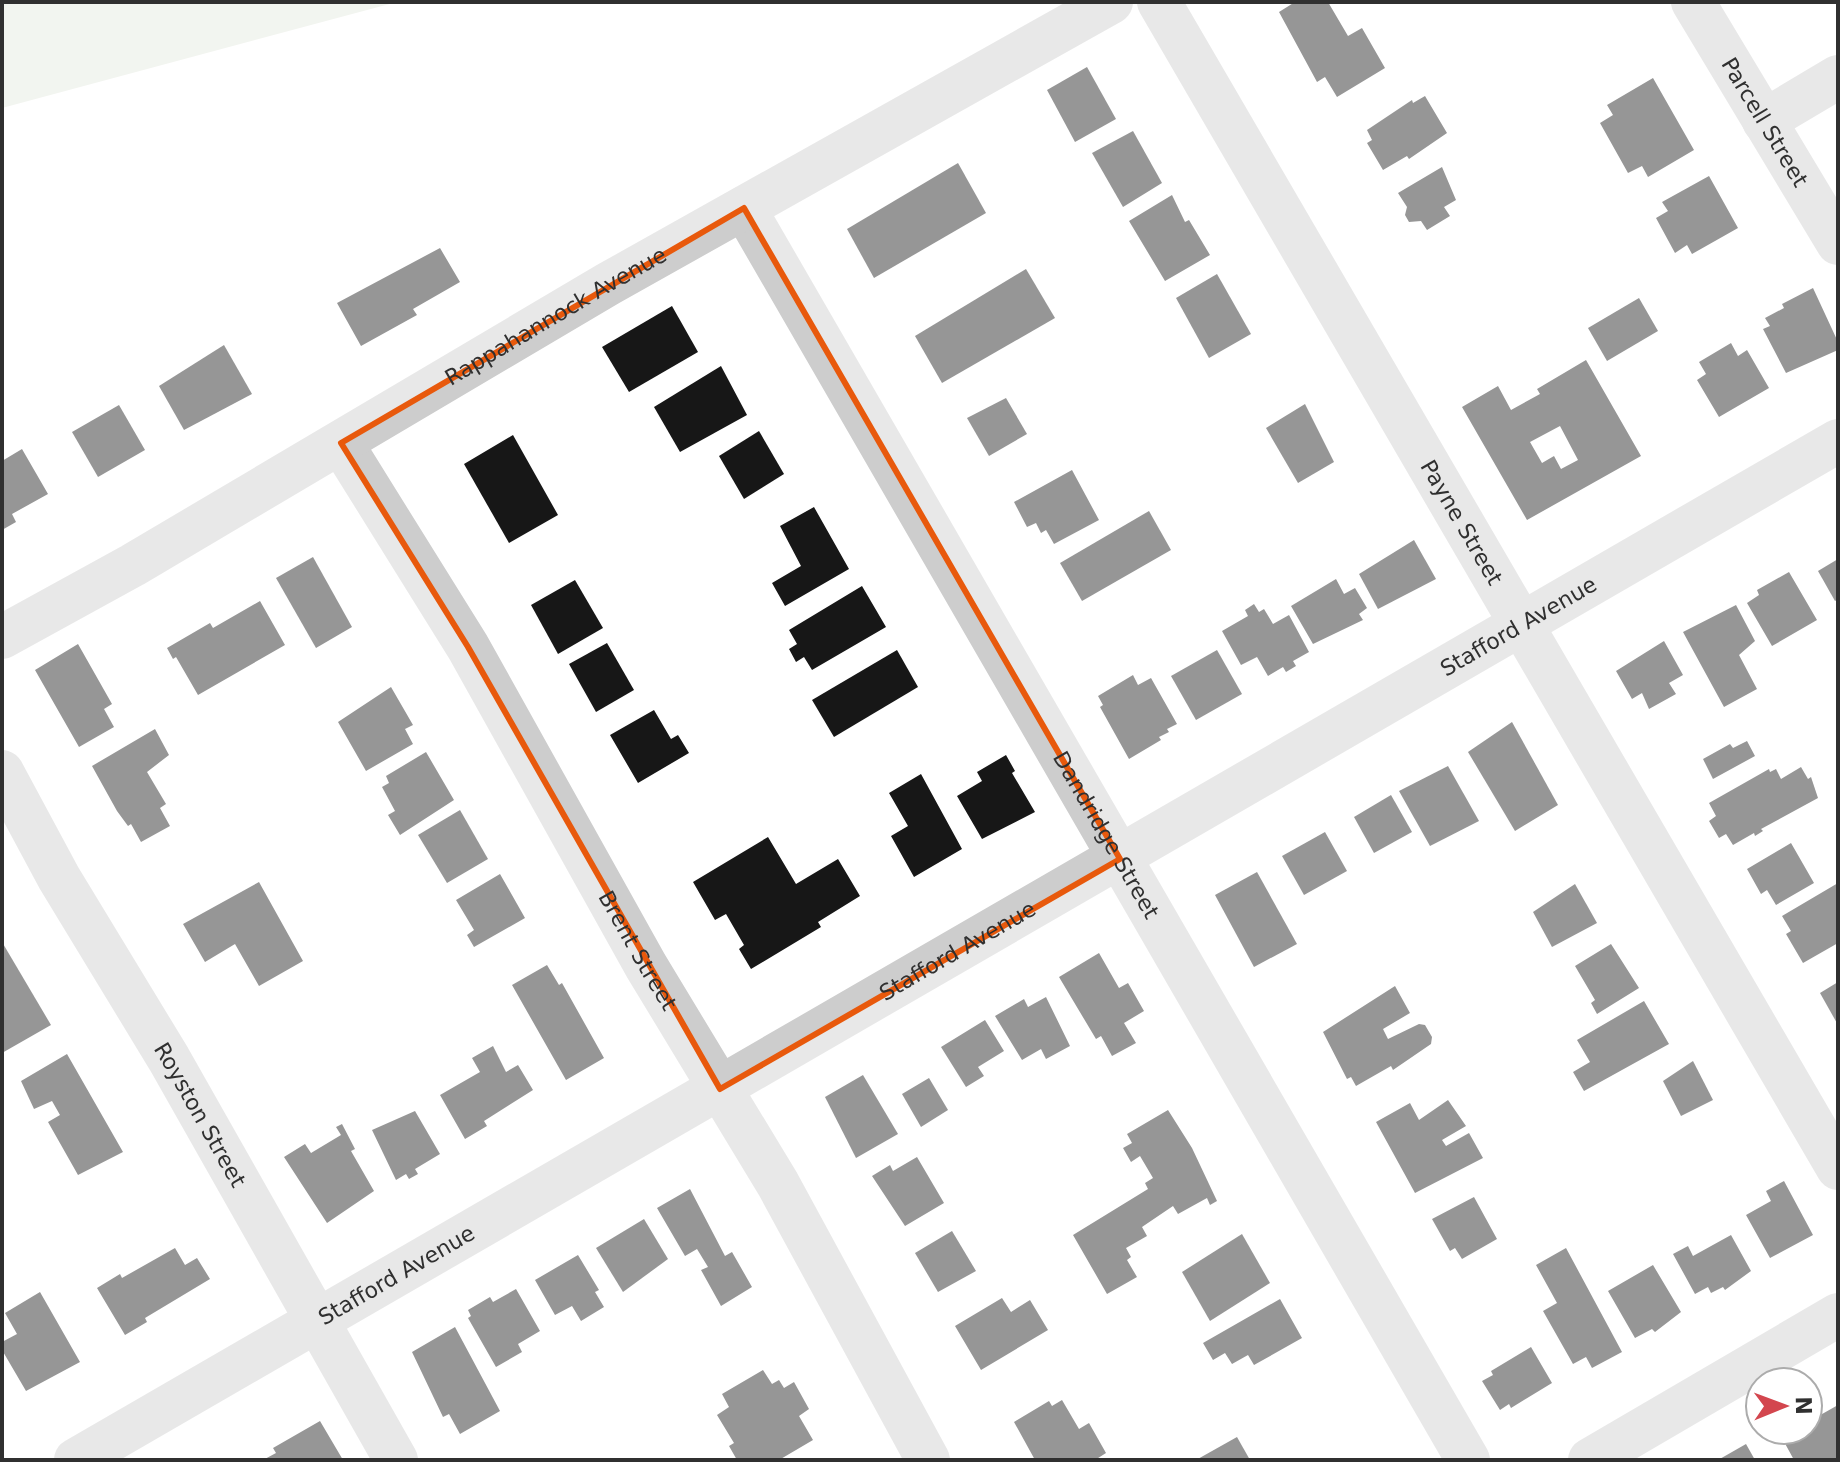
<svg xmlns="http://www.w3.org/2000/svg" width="1840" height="1462" viewBox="0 0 1840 1462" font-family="'DejaVu Sans',sans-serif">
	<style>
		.green { fill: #e3e8dd }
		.building { fill: #171717; fill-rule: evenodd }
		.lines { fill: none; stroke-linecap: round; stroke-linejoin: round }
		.minor { stroke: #cdcdcd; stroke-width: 44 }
		.marked { fill: none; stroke: #e8590c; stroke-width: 6; stroke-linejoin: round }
		.labels { text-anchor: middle; stroke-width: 8; stroke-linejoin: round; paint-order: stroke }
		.street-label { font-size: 22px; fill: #303030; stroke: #fff }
	</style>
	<rect width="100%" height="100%" fill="#fff"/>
	<path class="green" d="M2,2H397L2,108Z"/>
	<g class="building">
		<path d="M1295,2H1328L1348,36L1362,28L1385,68L1337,97L1325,77L1317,82L1279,12Z"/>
		<path d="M1087,67L1116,119L1075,142L1047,90Z"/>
		<path d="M1653,78L1694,150L1648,177L1642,166L1628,173L1600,123L1613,115L1607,105Z"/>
		<path d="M1425,96L1447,133L1409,159L1407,156L1383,170L1367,143L1372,140L1367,130L1412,100L1413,103Z"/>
		<path d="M1133,131L1162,183L1123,207L1092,153Z"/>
		<path d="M958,163L986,213L874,278L847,229Z"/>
		<path d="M1442,167L1456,200L1444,207L1450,216L1427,230L1421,221L1409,222L1405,215L1407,207L1398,193Z"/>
		<path d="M1709,176L1738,228L1692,254L1687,245L1675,253L1656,218L1668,211L1662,202Z"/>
		<path d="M1172,195L1185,222L1189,220L1210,255L1165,281L1129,221Z"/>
		<path d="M440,248L460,282L413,309L417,315L361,346L337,303Z"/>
		<path d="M1026,269L1055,318L942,383L915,336Z"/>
		<path d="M1217,274L1251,334L1209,358L1176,298Z"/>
		<path d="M1813,288L1838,342V350L1786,373L1763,329L1770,326L1765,318L1784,308L1782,304Z"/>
		<path d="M1639,298L1658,331L1607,361L1588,328Z"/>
		<path d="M672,306L698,352L629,392L602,347Z"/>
		<path d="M1731,343L1738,356L1747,350L1769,388L1719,417L1697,380L1706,374L1699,362Z"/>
		<path d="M224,345L252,394L184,430L159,386Z"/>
		<path d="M1586,360L1641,456L1527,520L1462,407L1498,386L1511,410L1540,394L1537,389ZM1560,426L1578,460L1561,469L1554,456L1542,463L1530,442Z"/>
		<path d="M721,366L747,415L680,452L654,407Z"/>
		<path d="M1006,398L1027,434L989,456L967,418Z"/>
		<path d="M1305,404L1334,462L1298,483L1266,428Z"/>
		<path d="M119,405L145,450L98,477L72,432Z"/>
		<path d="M759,431L784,474L744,499L719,456Z"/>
		<path d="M513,435L558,515L509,543L464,464Z"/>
		<path d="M22,449L48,494L12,514L16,522L2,530V461Z"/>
		<path d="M1072,470L1099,520L1054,544L1046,530L1041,533L1036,523L1027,527L1014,502Z"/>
		<path d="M814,507L849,569L785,606L772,583L801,566L780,526Z"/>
		<path d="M1149,511L1171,550L1082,601L1060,563Z"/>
		<path d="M1414,540L1436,579L1378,609L1359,574Z"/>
		<path d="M313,557L352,627L316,648L276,578Z"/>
		<path d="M1838,559V599L1835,601L1818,571Z"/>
		<path d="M1789,572L1817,620L1772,646L1747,603L1759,595L1757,590Z"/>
		<path d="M1336,579L1344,594L1355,588L1367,608L1359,614L1363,620L1313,644L1291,606Z"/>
		<path d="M575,580L603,628L558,654L531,605Z"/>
		<path d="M862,586L886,627L812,670L804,657L796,662L789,649L797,644L789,630Z"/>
		<path d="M260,601L285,645L198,695L176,657L173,659L167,648L210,623L213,628Z"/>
		<path d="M1254,604L1259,612L1264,609L1273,624L1289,615L1309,652L1293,661L1296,666L1286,672L1283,667L1268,676L1257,657L1241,665L1222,631L1248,616L1245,610Z"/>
		<path d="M1736,605L1755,641L1739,655L1757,689L1724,707L1683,632Z"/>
		<path d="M1664,641L1683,675L1669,683L1676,694L1649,709L1642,693L1632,699L1616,671Z"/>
		<path d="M607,643L634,690L596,712L569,664Z"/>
		<path d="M78,644L112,704L104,709L114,727L79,747L35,670Z"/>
		<path d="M897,650L918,687L834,737L812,700Z"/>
		<path d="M1217,650L1242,694L1196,720L1171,676Z"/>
		<path d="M1133,675L1138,685L1151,678L1177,724L1167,729L1169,732L1159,737L1161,740L1129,759L1100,707L1103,705L1098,696Z"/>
		<path d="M391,687L413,725L405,729L413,744L366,771L338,722Z"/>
		<path d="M654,710L671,739L678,735L689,753L638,783L610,735Z"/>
		<path d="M1512,722L1558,805L1515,831L1468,752Z"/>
		<path d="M155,729L169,755L147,772L166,804L160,808L170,826L141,842L131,824L128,826L117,811L92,766Z"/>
		<path d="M1747,741L1755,756L1713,779L1703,759L1730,744L1733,748Z"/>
		<path d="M426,752L454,800L400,835L388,815L395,811L382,787L389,783L386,776Z"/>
		<path d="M1006,755L1015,771L1012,773L1035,812L982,839L957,796L982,781L977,772Z"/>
		<path d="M1448,766L1479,821L1430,846L1399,791Z"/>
		<path d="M1801,767L1808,779L1811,777L1818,798L1761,829L1763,831L1755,836L1754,833L1733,845L1726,834L1719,838L1709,821L1716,816L1709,803L1769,769L1770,772L1776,769L1781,779Z"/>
		<path d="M921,774L962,849L914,877L891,836L908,826L889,793Z"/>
		<path d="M1391,795L1412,832L1374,853L1354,817Z"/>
		<path d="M460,810L488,859L447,883L418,835Z"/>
		<path d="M1325,832L1347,871L1304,895L1282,856Z"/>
		<path d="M768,837L796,884L838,859L860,896L818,922L821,927L751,969L739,949L744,945L726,914L715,920L693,882Z"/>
		<path d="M1791,843L1814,883L1776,905L1767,890L1761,894L1747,869Z"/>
		<path d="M1257,872L1297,944L1254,967L1215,895Z"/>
		<path d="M500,874L525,918L474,947L467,935L474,930L456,900Z"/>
		<path d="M259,882L303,961L259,986L235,944L205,962L183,924Z"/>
		<path d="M1838,883V943L1803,963L1786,934L1791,931L1782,916Z"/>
		<path d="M1575,884L1597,923L1552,947L1533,912Z"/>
		<path d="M2,942L51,1025L2,1053Z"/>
		<path d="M1611,944L1639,988L1597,1014L1591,1003L1595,1000L1575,966Z"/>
		<path d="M1099,953L1119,988L1128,983L1144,1011L1124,1023L1136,1043L1112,1056L1101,1036L1096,1039L1059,977Z"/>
		<path d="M547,965L559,985L562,983L604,1058L566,1080L512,985Z"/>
		<path d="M1838,982V1025L1820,993Z"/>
		<path d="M1395,986L1410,1013L1383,1029L1388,1039L1419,1024L1425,1025L1432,1037L1431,1044L1393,1070L1391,1066L1356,1086L1351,1077L1347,1079L1323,1032Z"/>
		<path d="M1046,997L1070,1046L1046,1059L1041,1049L1022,1060L995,1016L1024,999L1028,1007Z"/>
		<path d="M1644,1001L1669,1044L1584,1091L1573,1072L1590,1062L1577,1040Z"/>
		<path d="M985,1020L1004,1051L978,1067L984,1076L966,1087L941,1047Z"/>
		<path d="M493,1046L506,1072L518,1065L533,1090L484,1121L487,1126L465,1139L440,1095L480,1072L472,1058Z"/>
		<path d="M67,1054L123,1152L78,1175L48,1122L60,1115L52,1101L34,1109L21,1081Z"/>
		<path d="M1693,1061L1713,1100L1681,1116L1663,1081Z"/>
		<path d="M863,1075L898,1134L856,1158L825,1097Z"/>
		<path d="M929,1078L948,1110L921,1127L902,1094Z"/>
		<path d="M1448,1100L1466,1126L1442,1140L1446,1146L1469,1133L1483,1158L1415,1193L1376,1122L1410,1103L1419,1120Z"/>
		<path d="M1168,1110L1192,1148L1217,1201L1210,1205L1207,1198L1178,1214L1173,1206L1142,1227L1147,1236L1126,1248L1131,1257L1127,1260L1137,1277L1107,1294L1073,1235L1148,1189L1145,1183L1153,1178L1140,1156L1131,1162L1123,1148L1132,1143L1127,1134Z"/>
		<path d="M415,1111L440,1154L415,1169L418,1174L409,1179L406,1174L396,1180L372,1130Z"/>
		<path d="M342,1124L355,1149L351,1151L374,1191L327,1223L284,1157L305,1144L311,1153L341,1135L336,1127Z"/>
		<path d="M917,1157L944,1203L905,1226L872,1176L890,1165L893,1171Z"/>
		<path d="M1784,1181L1813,1235L1770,1258L1746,1215L1771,1201L1766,1191Z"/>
		<path d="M690,1189L725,1256L732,1252L752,1287L721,1306L701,1270L708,1267L697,1249L685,1256L657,1208Z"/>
		<path d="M1474,1197L1497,1239L1462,1259L1455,1248L1450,1251L1432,1219Z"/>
		<path d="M644,1219L668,1259L623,1292L596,1248Z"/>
		<path d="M952,1231L976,1271L938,1292L915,1253Z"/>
		<path d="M1242,1234L1270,1283L1210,1321L1182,1272Z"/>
		<path d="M1731,1235L1751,1271L1725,1290L1723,1287L1711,1293L1708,1287L1695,1294L1673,1254L1688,1246L1693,1256Z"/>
		<path d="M175,1248L185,1265L197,1258L210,1279L145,1318L147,1322L125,1335L97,1288L120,1274L122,1278Z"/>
		<path d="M1566,1248L1622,1352L1592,1368L1586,1357L1573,1364L1543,1311L1557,1303L1536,1265Z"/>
		<path d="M578,1255L599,1290L595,1292L604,1307L581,1321L572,1306L555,1315L535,1280Z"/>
		<path d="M1653,1265L1681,1312L1655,1332L1652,1329L1635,1338L1608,1291Z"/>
		<path d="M516,1289L540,1331L518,1344L522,1352L496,1367L468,1318L471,1316L468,1310L490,1297L493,1302Z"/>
		<path d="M40,1292L80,1362L26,1391L2,1350V1342L17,1334L5,1313Z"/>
		<path d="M1002,1298L1011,1312L1030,1300L1048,1330L981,1370L955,1326Z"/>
		<path d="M1280,1299L1302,1338L1254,1365L1248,1355L1232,1364L1225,1353L1213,1360L1203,1343Z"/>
		<path d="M455,1327L500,1411L460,1434L449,1414L443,1417L412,1352Z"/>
		<path d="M1531,1347L1552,1383L1511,1408L1509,1404L1500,1410L1482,1381L1493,1375L1491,1371Z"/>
		<path d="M763,1370L772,1384L779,1380L784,1388L794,1382L809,1409L799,1416L813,1440L779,1460H737L729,1446L734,1443L717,1415L729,1407L722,1394Z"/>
		<path d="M1062,1400L1079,1429L1089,1423L1106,1453L1095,1460H1035L1014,1422L1049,1401L1052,1406Z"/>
		<path d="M1838,1405V1460H1794L1782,1438L1795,1430H1808V1422Z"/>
		<path d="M320,1421L343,1460H263L276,1453L273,1448Z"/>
		<path d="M1237,1437L1250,1460H1196Z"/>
		<path d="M1746,1444L1755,1460H1718Z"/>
	</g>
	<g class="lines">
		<g class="minor">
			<path id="s1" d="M1159,2L1838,1168"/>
			<path id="s2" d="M1693,2L1838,243"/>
			<path d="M1764,121L1838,77"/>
			<path id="s3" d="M744,208L1468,1460"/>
			<path id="s4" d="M341,443L468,647L646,966L778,1184L928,1460"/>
			<path id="s5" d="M2,637L133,565L608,284L1111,2"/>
			<path id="s6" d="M2,772L59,878L169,1059L396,1460"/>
			<path id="s7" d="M76,1460L1838,441"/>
			<path d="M1590,1460L1838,1315"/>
		</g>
	</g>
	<path d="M0 0H1840V1462H0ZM744,208L1120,859L720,1089L468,647L341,443Z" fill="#fff" fill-opacity=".55" fill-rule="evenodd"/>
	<path class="marked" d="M744,208L1120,859L720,1089L468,647L341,443Z"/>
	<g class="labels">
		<g class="street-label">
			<text dy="8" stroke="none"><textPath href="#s2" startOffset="140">Parcell Street</textPath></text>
			<text dy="8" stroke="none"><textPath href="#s5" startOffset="640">Rappahannock Avenue</textPath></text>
			<text dy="8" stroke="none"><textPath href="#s1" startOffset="602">Payne Street</textPath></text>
			<text dy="8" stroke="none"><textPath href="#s7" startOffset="1666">Stafford Avenue</textPath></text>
			<text dy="8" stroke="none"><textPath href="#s3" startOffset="724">Dandridge Street</textPath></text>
			<text dy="8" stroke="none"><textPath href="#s4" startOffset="588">Brent Street</textPath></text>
			<text dy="8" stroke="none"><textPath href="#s7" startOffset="1018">Stafford Avenue</textPath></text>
			<text dy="8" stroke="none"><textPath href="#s6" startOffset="396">Royston Street</textPath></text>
			<text dy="8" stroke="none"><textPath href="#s7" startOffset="370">Stafford Avenue</textPath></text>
		</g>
	</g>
	<rect width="1840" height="1462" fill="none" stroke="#303030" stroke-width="8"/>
	<g transform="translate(1784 1406) rotate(89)"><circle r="38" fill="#ffffff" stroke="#acacac" stroke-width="2"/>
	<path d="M0-6L14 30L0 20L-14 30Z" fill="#d3464e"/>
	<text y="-12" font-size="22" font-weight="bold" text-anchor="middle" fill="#303030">N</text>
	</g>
</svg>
